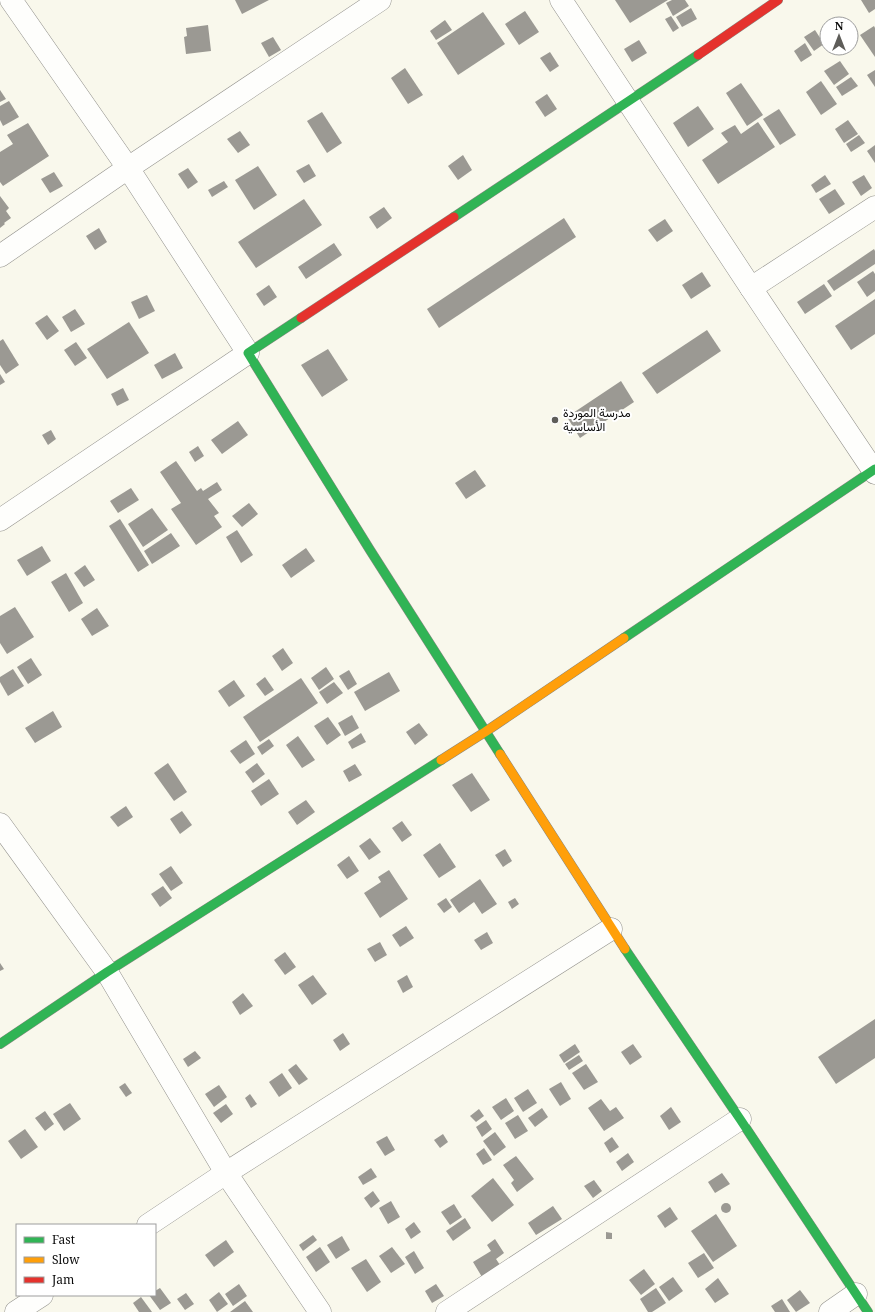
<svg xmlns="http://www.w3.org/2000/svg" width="875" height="1312" viewBox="0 0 875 1312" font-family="'Noto Serif',Vazirmatn,serif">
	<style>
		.building { fill: #9b9993 }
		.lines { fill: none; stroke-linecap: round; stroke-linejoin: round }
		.street-casing { stroke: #92918c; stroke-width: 23 }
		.fast-casing { stroke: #888882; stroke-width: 10 }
		.slow-casing { stroke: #888882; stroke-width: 10 }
		.jam-casing { stroke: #888882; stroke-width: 10 }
		.street { stroke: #fefefc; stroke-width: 22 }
		.fast { stroke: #30b455; stroke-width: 9 }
		.slow { stroke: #ff9f0a; stroke-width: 9 }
		.jam { stroke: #e5322d; stroke-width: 9 }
		.poi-dot { fill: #5e5d59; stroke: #fff; stroke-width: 1.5 }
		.labels { text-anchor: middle; stroke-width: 4; stroke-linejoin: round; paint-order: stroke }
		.poi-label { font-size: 12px; fill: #0a0a0a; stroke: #fff; text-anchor: start }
	</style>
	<rect width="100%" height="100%" fill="#f9f8ec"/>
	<g class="building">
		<path d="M235,0H269L242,14Z"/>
		<path d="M615,0H668L630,23Z"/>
		<path d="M672,0H685L689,6L673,16L666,3Z"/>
		<path d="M861,0H875V9L869,13Z"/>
		<path d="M691,8L697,19L682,27L676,17Z"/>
		<path d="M525,11L539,32L519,45L505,24Z"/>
		<path d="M483,12L505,44L458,75L437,43Z"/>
		<path d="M671,16L679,28L673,32L665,19Z"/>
		<path d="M445,20L452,30L436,40L430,31Z"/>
		<path d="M208,25L211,51L186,54L184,37L187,36L186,28Z"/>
		<path d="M874,26L875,28V57L860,35Z"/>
		<path d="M815,30L824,44L814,51L804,37Z"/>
		<path d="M273,37L281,50L269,57L261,43Z"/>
		<path d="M639,40L647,53L632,62L624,49Z"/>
		<path d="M805,43L812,55L801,62L794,51Z"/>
		<path d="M550,52L559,66L550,72L540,58Z"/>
		<path d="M840,61L849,74L834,85L824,71Z"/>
		<path d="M405,68L423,95L408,104L391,78Z"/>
		<path d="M875,70V87L867,75Z"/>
		<path d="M851,77L858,86L842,96L836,87Z"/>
		<path d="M821,81L837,104L821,115L806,92Z"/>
		<path d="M741,83L763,115L747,126L726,93Z"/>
		<path d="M0,90L6,99L0,102Z"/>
		<path d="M547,94L557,109L545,117L535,102Z"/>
		<path d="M9,101L19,117L3,126L0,120V106Z"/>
		<path d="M698,106L714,129L688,147L673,123Z"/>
		<path d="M779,109L796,135L780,145L763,119Z"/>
		<path d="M322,112L342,143L327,153L307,121Z"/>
		<path d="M848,120L858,134L844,143L835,129Z"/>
		<path d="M758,122L775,147L718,184L702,160L728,142L721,133L735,125L741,134Z"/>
		<path d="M28,123L49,156L3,186L0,182V152L13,144L7,135Z"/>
		<path d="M240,131L250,145L238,153L227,139Z"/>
		<path d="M859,135L865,143L851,152L846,144Z"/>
		<path d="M875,145V163L867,151Z"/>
		<path d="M463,155L472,170L458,180L448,166Z"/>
		<path d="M309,164L316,176L304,183L296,171Z"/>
		<path d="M258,166L277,195L254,210L235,180Z"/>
		<path d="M188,168L198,182L188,189L178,174Z"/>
		<path d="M54,172L63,186L50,193L41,179Z"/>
		<path d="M825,175L831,184L816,193L811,185Z"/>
		<path d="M864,175L872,188L861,196L852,182Z"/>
		<path d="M224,181L228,187L212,197L208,190Z"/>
		<path d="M835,189L845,204L829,214L819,199Z"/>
		<path d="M0,196L9,208L6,211L11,218L4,223L5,224L0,228Z"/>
		<path d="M304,199L322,225L256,268L238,242Z"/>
		<path d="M384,207L392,218L377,229L369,217Z"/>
		<path d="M564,218L576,237L439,328L427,309Z"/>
		<path d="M665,219L673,231L657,242L648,230Z"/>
		<path d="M99,228L107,242L95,250L86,236Z"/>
		<path d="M334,243L342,255L306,279L298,267Z"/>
		<path d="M874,249L875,251V264L834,291L827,281Z"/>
		<path d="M873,271L875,274V291L867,297L857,282Z"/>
		<path d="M702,272L711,286L691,299L682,285Z"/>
		<path d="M824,284L832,296L805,314L797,302Z"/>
		<path d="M269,285L277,297L264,306L256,294Z"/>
		<path d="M147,295L155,311L139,319L131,302Z"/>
		<path d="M875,299V334L851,350L835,326Z"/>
		<path d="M75,309L85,324L71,332L62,317Z"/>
		<path d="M47,315L59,331L47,340L35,323Z"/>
		<path d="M129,322L149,353L107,379L87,349Z"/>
		<path d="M707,330L721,351L657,394L642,373Z"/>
		<path d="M3,339L19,365L6,374L0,365V341Z"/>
		<path d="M76,342L87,358L75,366L64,350Z"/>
		<path d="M328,349L348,380L322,397L301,365Z"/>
		<path d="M175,353L183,368L162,379L154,365Z"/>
		<path d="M0,374L5,382L0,385Z"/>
		<path d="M621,381L634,402L580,438L567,417Z"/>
		<path d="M123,388L129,400L117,406L111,394Z"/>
		<path d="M238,421L248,435L222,454L211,440Z"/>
		<path d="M51,430L56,439L48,445L42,435Z"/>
		<path d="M198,446L204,456L195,462L189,452Z"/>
		<path d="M176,461L197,491L201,488L203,491L217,482L222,490L208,499L219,513L214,516L222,527L196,545L171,509L181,503L160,472Z"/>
		<path d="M475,470L486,486L466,499L455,483Z"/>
		<path d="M131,488L139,500L118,513L110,501Z"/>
		<path d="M249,503L258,514L242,527L232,516Z"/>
		<path d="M152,508L168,530L143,547L128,524Z"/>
		<path d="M120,519L149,565L138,572L109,526Z"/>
		<path d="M237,530L253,555L241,563L226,537Z"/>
		<path d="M171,533L180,546L152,564L144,551Z"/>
		<path d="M42,546L51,561L27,576L17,560Z"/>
		<path d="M306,548L315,561L291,578L282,565Z"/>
		<path d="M85,565L95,580L84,587L74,573Z"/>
		<path d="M66,573L83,603L69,612L51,582Z"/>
		<path d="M15,607L34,637L7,654L0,643V616Z"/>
		<path d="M97,608L109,626L92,636L81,619Z"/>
		<path d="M283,648L293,663L282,671L272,656Z"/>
		<path d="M31,658L42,675L28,684L17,667Z"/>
		<path d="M326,667L334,679L319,690L311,678Z"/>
		<path d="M13,669L24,686L8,696L0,682V677Z"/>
		<path d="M349,670L357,684L348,690L339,676Z"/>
		<path d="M389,672L400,691L365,711L354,692Z"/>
		<path d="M265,677L274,690L265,696L256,684Z"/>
		<path d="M301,678L318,703L260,742L243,717Z"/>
		<path d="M234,680L245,696L229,707L218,691Z"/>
		<path d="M334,682L343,693L327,704L319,692Z"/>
		<path d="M53,711L62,727L35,743L25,728Z"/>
		<path d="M352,715L359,728L345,736L338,723Z"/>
		<path d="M328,717L341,735L327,745L314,726Z"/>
		<path d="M419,723L428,735L415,745L406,732Z"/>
		<path d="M361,733L366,742L352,749L348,742Z"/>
		<path d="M298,736L315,760L302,768L286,745Z"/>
		<path d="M269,739L274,746L262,755L257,747Z"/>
		<path d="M246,740L255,754L240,764L230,751Z"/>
		<path d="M168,763L187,792L174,801L154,773Z"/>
		<path d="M257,763L265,774L253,783L245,772Z"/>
		<path d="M355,764L362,775L349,782L343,771Z"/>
		<path d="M472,773L490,800L471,812L452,785Z"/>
		<path d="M269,779L279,794L261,806L251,791Z"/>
		<path d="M306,800L315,812L297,825L288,812Z"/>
		<path d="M126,806L133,817L118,827L110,817Z"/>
		<path d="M182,811L192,825L180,834L170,819Z"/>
		<path d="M402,821L412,835L402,842L392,828Z"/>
		<path d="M370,838L381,852L369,860L359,846Z"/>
		<path d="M440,843L456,867L439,878L423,855Z"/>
		<path d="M505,849L512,861L503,867L495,855Z"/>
		<path d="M349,856L359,871L347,879L337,865Z"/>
		<path d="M171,866L183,883L171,891L159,874Z"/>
		<path d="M389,870L408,899L380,918L364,893L381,882L378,877Z"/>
		<path d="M480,879L497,904L482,914L474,902L459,913L450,900Z"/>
		<path d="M163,886L172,898L160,907L151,894Z"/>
		<path d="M446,898L452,907L444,913L437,904Z"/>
		<path d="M515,898L519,904L512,909L508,902Z"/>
		<path d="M406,926L414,938L400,947L392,935Z"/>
		<path d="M487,932L493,943L481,950L474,940Z"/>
		<path d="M380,942L387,955L375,962L367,949Z"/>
		<path d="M285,952L296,967L285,975L274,960Z"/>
		<path d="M0,963L4,969L0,971Z"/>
		<path d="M313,975L327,994L312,1005L298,985Z"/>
		<path d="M407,975L413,987L403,993L397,981Z"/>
		<path d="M243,993L253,1006L240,1015L232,1002Z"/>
		<path d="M875,1019V1058L836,1084L818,1057Z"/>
		<path d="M343,1033L350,1044L340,1051L333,1040Z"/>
		<path d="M575,1044L580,1052L564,1063L559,1055Z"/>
		<path d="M633,1044L642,1057L630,1065L621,1052Z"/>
		<path d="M195,1051L201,1058L188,1067L183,1059Z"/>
		<path d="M579,1055L583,1061L569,1070L565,1064Z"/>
		<path d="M296,1064L308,1079L299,1085L288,1070Z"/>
		<path d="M586,1064L598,1082L584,1090L572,1073Z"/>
		<path d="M282,1073L292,1088L279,1097L269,1082Z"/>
		<path d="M561,1082L571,1099L560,1106L549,1089Z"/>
		<path d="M125,1083L132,1093L126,1097L119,1087Z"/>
		<path d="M219,1085L227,1097L214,1107L205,1094Z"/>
		<path d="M528,1089L537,1103L523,1112L514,1098Z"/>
		<path d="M250,1094L257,1104L251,1108L245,1098Z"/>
		<path d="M506,1098L514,1111L501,1120L492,1107Z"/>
		<path d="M601,1099L610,1111L616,1107L624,1118L604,1131L588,1108Z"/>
		<path d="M70,1103L81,1119L64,1131L53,1114Z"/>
		<path d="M226,1104L233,1114L221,1123L213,1113Z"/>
		<path d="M671,1107L681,1122L669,1130L660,1116Z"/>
		<path d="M542,1108L548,1117L535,1127L528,1118Z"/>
		<path d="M479,1109L484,1116L476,1122L470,1116Z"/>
		<path d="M45,1111L54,1124L45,1131L35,1118Z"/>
		<path d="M518,1115L528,1131L515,1139L505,1123Z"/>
		<path d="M486,1120L492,1129L482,1137L476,1127Z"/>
		<path d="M25,1129L38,1147L21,1159L8,1141Z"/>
		<path d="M495,1132L506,1147L494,1156L483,1141Z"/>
		<path d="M443,1134L448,1142L440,1148L434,1140Z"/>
		<path d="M387,1136L395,1150L385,1156L376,1142Z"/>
		<path d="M612,1137L619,1147L610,1153L604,1143Z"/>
		<path d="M484,1148L492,1160L483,1165L476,1154Z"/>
		<path d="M628,1153L634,1162L622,1171L616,1162Z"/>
		<path d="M516,1156L534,1179L517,1192L511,1183L514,1180L503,1165Z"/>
		<path d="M371,1168L377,1177L363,1185L358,1177Z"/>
		<path d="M722,1173L730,1184L715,1193L708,1182Z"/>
		<path d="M493,1178L514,1205L492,1222L471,1196Z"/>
		<path d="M594,1180L602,1191L593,1198L584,1186Z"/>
		<path d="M373,1191L380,1201L371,1208L364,1198Z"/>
		<path d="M391,1201L400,1217L388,1224L379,1208Z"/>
		<circle cx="726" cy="1208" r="5"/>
		<path d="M454,1204L462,1217L450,1225L441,1212Z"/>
		<path d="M553,1206L562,1219L536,1235L528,1223Z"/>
		<path d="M670,1207L678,1219L665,1228L657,1216Z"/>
		<path d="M716,1214L737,1246L713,1262L691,1231Z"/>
		<path d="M465,1218L471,1228L453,1241L446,1231Z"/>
		<path d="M414,1222L421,1232L411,1239L405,1229Z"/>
		<path d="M606,1232L612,1233V1239H606Z"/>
		<path d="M313,1235L317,1240L303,1251L299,1245Z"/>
		<path d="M342,1236L350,1250L336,1259L327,1245Z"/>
		<path d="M495,1239L504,1253L496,1259L500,1265L482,1277L473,1262L491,1251L487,1245Z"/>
		<path d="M226,1240L234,1252L214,1267L205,1255Z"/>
		<path d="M320,1247L330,1262L316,1272L306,1257Z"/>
		<path d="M392,1247L405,1264L391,1273L379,1256Z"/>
		<path d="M414,1251L424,1268L415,1274L405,1257Z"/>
		<path d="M704,1253L714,1268L698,1278L688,1263Z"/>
		<path d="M366,1259L381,1282L367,1292L351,1268Z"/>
		<path d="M644,1269L655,1284L641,1295L629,1280Z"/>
		<path d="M673,1277L683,1291L669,1301L659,1287Z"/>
		<path d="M718,1278L729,1294L715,1303L705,1289Z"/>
		<path d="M239,1284L247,1296L233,1306L225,1294Z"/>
		<path d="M436,1284L444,1296L432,1303L425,1291Z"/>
		<path d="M160,1288L171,1303L160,1310L149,1295H155V1291Z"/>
		<path d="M656,1288L666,1303L652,1312H648L640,1299Z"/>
		<path d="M800,1290L810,1303L796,1312L787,1300Z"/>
		<path d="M219,1292L228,1304L217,1312L209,1300Z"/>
		<path d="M186,1293L194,1304L185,1310L177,1299Z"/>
		<path d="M141,1297L152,1312H139L133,1303Z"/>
		<path d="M782,1299L790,1312H775L771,1306Z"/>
		<path d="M245,1301L253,1312H230Z"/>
	</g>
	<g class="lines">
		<g class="street-casing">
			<g id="street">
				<path d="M561,0L751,288L875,473"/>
				<path d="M0,256L128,168L380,0"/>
				<path d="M751,288L875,207"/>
				<path d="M0,520L248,353L128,168L11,0"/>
				<path d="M0,824L107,972L226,1173L320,1312"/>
				<path d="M148,1225L226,1173L611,929"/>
				<path d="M16,1312L42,1295"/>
				<path d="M447,1312L740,1119"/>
				<path d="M830,1312L856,1294"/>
			</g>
		</g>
		<g class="fast-casing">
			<g id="fast">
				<path d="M454,217L698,55"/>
				<path d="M301,318L248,353L370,550L500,754"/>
				<path d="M624,638L875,469"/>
				<path d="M625,949L740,1119L868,1312"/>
				<path d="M0,1044L107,972L441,760"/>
			</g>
		</g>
		<g class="slow-casing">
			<g id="slow">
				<path d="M500,754L625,949"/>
				<path d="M441,760L485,732L624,638"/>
			</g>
		</g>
		<g class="jam-casing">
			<g id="jam">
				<path d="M698,55L778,0"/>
				<path d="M301,318L454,217"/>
			</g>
		</g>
		<use href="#street" class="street"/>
		<use href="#fast" class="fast"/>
		<use href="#slow" class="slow"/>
		<use href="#jam" class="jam"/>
	</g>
	<circle class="poi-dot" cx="555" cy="420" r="4"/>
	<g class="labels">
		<g class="poi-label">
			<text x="563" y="417">مدرسة الموردة<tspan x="563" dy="14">الأساسية</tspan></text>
		</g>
	</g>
	<rect x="16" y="1224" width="140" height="72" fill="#ffffff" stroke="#9d9d9d"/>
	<rect x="24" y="1237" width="20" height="6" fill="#30b455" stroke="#9d9d9d"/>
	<text x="52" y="1244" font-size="12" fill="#0a0a0a">Fast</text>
	<rect x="24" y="1257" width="20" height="6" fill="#ff9f0a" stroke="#9d9d9d"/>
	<text x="52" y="1264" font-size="12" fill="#0a0a0a">Slow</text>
	<rect x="24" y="1277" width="20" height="6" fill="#e5322d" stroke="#9d9d9d"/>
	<text x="52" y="1284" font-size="12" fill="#0a0a0a">Jam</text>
	<g transform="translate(839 36)"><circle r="19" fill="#ffffff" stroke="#9d9d9d"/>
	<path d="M0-3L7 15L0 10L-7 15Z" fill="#5e5d59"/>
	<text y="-6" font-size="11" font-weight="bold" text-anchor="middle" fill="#0a0a0a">N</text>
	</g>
</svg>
